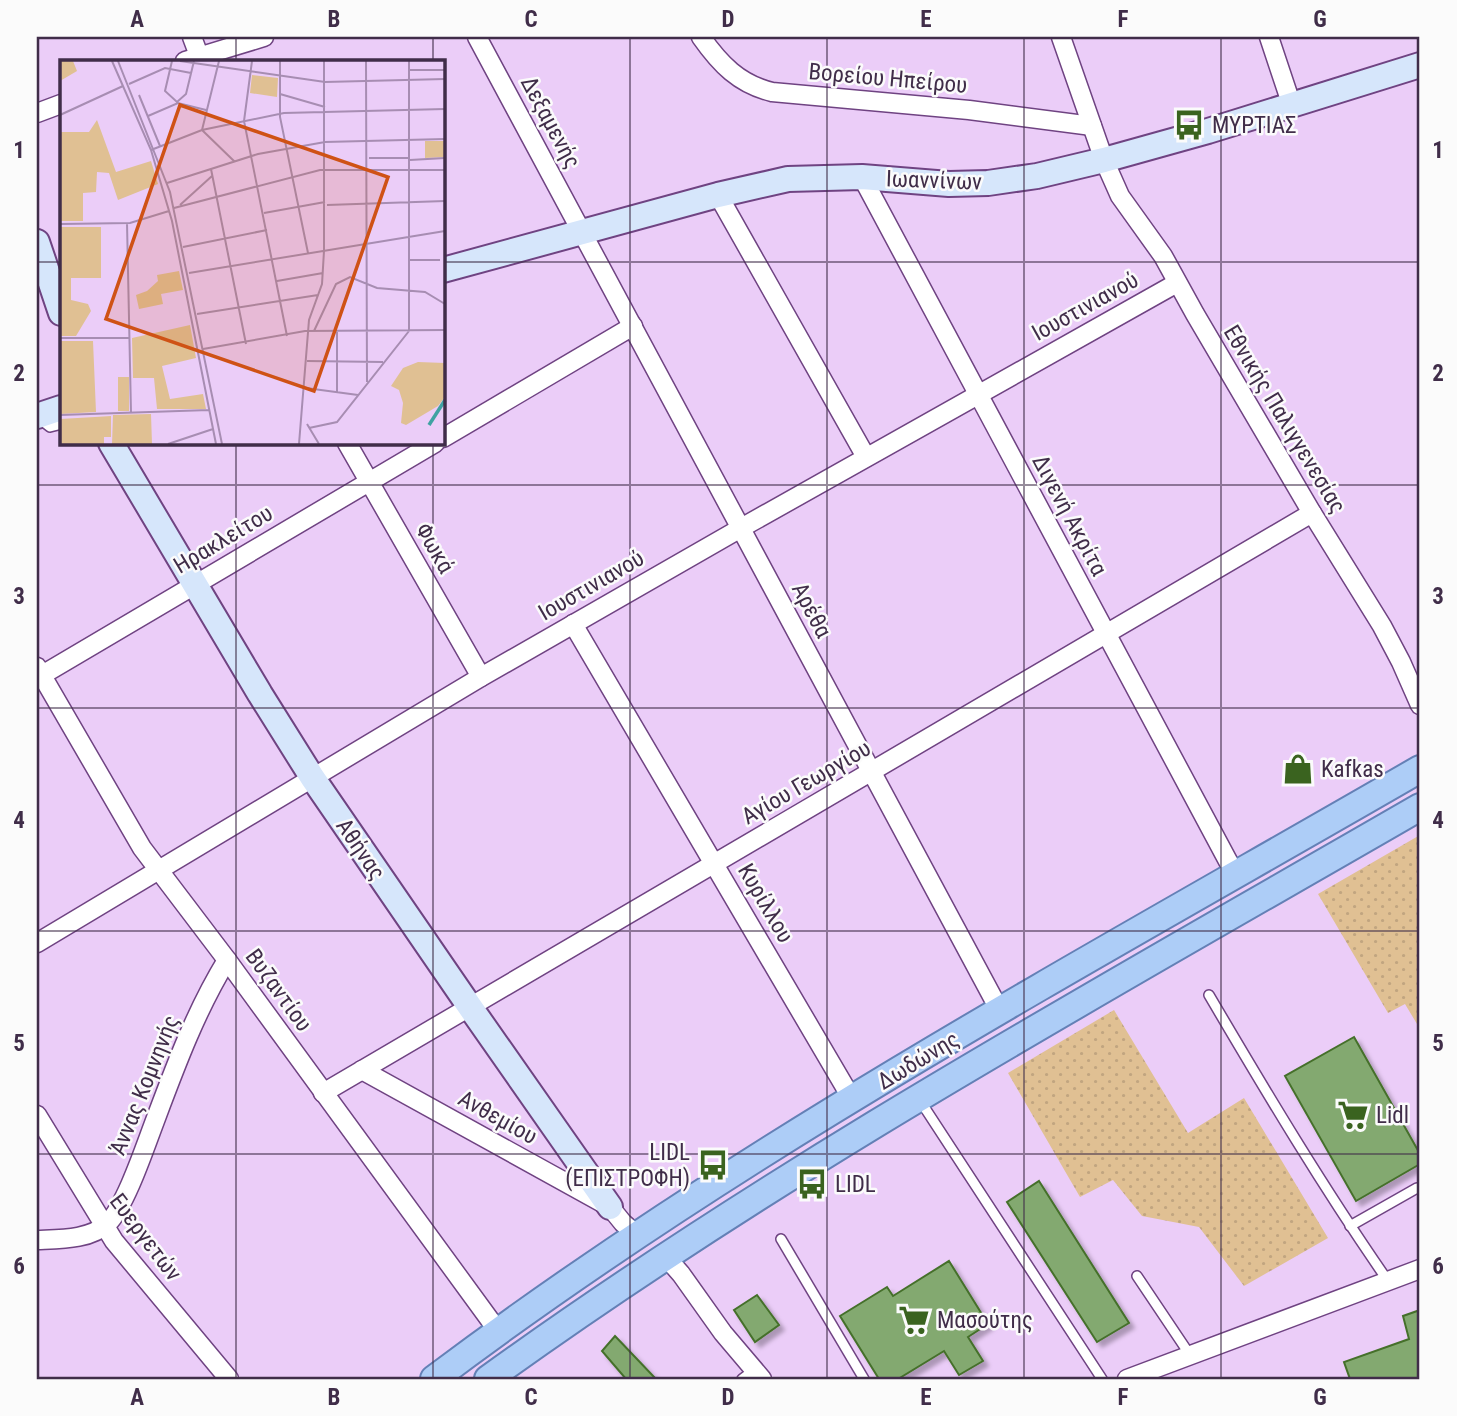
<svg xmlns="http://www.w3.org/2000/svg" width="1457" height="1416" viewBox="0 0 1457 1416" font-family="'Roboto Condensed',sans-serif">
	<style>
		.grass { fill: url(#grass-dots) }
		.building { fill: #83a970; stroke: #45702b; stroke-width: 2; filter: url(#shadow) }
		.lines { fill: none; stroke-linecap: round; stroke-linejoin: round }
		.lane-casing { stroke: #6f4382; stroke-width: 12 }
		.street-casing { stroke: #6f4382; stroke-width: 21 }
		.secondary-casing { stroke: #6f4382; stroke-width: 28 }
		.primary-casing { stroke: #6480b6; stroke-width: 30 }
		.lane { stroke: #fff; stroke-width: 9 }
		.street { stroke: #fff; stroke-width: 18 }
		.secondary { stroke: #d6e6fb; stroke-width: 24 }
		.primary { stroke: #adcdf7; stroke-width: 26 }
		.grid { fill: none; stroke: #402d49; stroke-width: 2; stroke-opacity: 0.55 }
		.labels { text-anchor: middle; stroke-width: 5; stroke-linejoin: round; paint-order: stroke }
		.street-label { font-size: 23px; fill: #402d49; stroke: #fbfbfb }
		.poi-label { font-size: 23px; fill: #402d49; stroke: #fbfbfb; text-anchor: start }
		.inset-river { fill: none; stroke: #3fa2a2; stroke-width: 3.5 }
		.inset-road { fill: none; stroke: #a78db2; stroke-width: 2 }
		.view { fill: #cf5215; fill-opacity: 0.15; stroke: #cf5215; stroke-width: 3.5 }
		.inset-edge { fill: none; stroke: #402d49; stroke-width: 3.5 }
		.neatline { fill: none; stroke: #402d49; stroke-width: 2.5 }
		.grid-label { font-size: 23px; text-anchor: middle; font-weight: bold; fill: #402d49 }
	</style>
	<defs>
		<pattern id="grass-dots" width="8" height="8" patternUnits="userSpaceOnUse" patternTransform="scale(1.75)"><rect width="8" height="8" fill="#e0c093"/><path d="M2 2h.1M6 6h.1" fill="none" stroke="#c1a580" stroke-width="1.8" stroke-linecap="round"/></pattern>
		<filter id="shadow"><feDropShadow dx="5" dy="5" stdDeviation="2" flood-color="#0004"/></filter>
	</defs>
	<rect width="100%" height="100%" fill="#ebcdf8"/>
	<g class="grass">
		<path d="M1420,835V1029L1405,1004L1388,1013L1318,894Z"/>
		<path d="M1114,1010L1188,1133L1244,1098L1328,1238L1244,1286L1199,1227L1142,1216L1113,1180L1080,1197L1008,1073Z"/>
	</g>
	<g class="building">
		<path d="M1354,1037L1420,1154V1164L1356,1201L1285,1076Z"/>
		<path d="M1039,1181L1129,1323L1097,1342L1007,1202Z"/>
		<path d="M949,1261L988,1324L968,1337L983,1361L959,1375L944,1351L898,1379H879L840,1316L887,1287L893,1296Z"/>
		<path d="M757,1295L779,1325L755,1342L734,1310Z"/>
		<path d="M1420,1310V1379H1350L1344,1362L1409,1339L1403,1316Z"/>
		<path d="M615,1336L656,1379H626L602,1351Z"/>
	</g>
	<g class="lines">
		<g class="lane-casing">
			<g id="lane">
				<path d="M41,420L50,427L58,425L61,417"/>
				<path d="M1209,995C1266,1092 1324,1189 1388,1281"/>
				<path d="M919,1099L1102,1379"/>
				<path d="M1350,1226L1417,1188"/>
				<path d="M781,1239L864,1379"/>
				<path d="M1137,1276L1190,1355"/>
				<path d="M742,1379L754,1370"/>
			</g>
		</g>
		<g class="street-casing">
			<g id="street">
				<path d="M192,37L201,61"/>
				<path d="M477,37L1000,1011"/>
				<path d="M701,37C720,64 739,84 772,92L969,110L1092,126"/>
				<path d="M1061,37L1104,160L1120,196L1163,256L1195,314L1312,513L1382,626L1401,662L1420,705"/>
				<path d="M1269,37L1292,106"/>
				<path d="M185,61L264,37"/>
				<path d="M37,113L61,104"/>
				<path d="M862,177L1236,876"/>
				<path d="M718,195L866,457"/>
				<path d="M443,438L633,326"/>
				<path d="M347,443L481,677"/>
				<path d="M573,624L852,1099"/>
				<path d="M37,667L142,848L227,960L498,1331"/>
				<path d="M37,678L435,443"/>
				<path d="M37,943L481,677L741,528L1177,283"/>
				<path d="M362,1070L610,1207L623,1223L638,1236"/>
				<path d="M323,1093L1312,513"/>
				<path d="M37,1115L114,1241L229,1379"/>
				<path d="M37,1240C60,1239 90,1240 108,1223C125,1206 144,1150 153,1126C174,1070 195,1012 227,960"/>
				<path d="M666,1257L681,1274L723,1333L762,1379"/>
				<path d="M1127,1379L1420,1269"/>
			</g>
		</g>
		<g class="secondary-casing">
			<g id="secondary">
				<path d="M37,242L61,313"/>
				<path d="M443,270L718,195L788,179L862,177L949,184L988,183L1037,176L1104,160L1208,131L1420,65"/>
				<path d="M37,416L61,408"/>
				<path d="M111,443L260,694L312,777L470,1007L610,1207"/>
			</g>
		</g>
		<g class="primary-casing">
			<g id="primary">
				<path d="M434,1379C743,1146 1086,962 1420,769"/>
				<path d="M488,1379C784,1165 1105,989 1420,807"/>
			</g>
		</g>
		<use href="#lane" class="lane"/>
		<use href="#street" class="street"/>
		<use href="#secondary" class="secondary"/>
		<use href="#primary" class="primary"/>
	</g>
	<path class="grid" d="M236,37V61M433,37V61M630,37V1379M827,37V1379M1024,37V1379M1221,37V1379M37,262H61M443,262H1420M236,443V1379M433,443V1379M37,485H1420M37,708H1420M37,931H1420M37,1154H1420"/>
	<defs>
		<g id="bus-bare" transform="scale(2.415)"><path d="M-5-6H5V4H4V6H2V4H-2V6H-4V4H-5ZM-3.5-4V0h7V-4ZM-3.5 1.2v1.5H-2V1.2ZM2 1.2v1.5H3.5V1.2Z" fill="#3a631f" stroke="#fbfbfb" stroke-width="2.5" paint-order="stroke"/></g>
		<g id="shop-bare" transform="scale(2.415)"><path d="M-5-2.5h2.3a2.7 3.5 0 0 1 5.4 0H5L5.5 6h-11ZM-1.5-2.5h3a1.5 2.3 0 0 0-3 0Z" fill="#3a631f" stroke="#fbfbfb" stroke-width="2.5" paint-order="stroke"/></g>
		<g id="supermarket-bare" transform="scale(2.415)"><path d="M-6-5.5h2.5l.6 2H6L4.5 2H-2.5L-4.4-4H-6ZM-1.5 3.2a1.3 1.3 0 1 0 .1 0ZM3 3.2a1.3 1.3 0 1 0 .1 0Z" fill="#3a631f" stroke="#fbfbfb" stroke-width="2.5" paint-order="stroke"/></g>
	</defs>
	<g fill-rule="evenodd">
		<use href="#bus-bare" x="1189" y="125"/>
		<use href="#shop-bare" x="1298" y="769"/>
		<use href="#supermarket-bare" x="1353" y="1115"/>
		<use href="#bus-bare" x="713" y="1165"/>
		<use href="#bus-bare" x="812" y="1184"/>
		<use href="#supermarket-bare" x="914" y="1320"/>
	</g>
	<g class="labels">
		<g class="street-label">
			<text transform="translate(888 78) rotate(5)" y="8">Βορείου Ηπείρου</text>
			<text transform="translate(551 122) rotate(62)" y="8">Δεξαμενής</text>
			<text transform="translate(934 180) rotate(2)" y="8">Ιωαννίνων</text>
			<text transform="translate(1085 306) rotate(-29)" y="8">Ιουστινιανού</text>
			<text transform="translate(1285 419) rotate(59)" y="8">Εθνικής Παλιγγενεσίας</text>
			<text transform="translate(1070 515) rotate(62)" y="8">Διγενή Ακρίτα</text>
			<text transform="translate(223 539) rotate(-31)" y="8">Ηρακλείτου</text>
			<text transform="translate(435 548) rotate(60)" y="8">Φωκά</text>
			<text transform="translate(591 585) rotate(-30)" y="8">Ιουστινιανού</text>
			<text transform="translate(812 610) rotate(62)" y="8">Αρέθα</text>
			<text transform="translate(806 782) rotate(-30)" y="8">Αγίου Γεωργίου</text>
			<text transform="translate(361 849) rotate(56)" y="8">Αθήνας</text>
			<text transform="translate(766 903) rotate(60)" y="8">Κυρίλλου</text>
			<text transform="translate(279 990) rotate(54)" y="8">Βυζαντίου</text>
			<text transform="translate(918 1060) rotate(-31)" y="8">Δωδώνης</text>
			<text transform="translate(144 1085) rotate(-68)" y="8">Άννας Κομνηνής</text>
			<text transform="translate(498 1117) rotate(29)" y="8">Ανθεμίου</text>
			<text transform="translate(146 1237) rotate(53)" y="8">Ευεργετών</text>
		</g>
		<g class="poi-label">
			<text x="1212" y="133">ΜΥΡΤΙΑΣ</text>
			<text x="1321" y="777">Kafkas</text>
			<text x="1376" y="1123">Lidl</text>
			<text x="690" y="1160" text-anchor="end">LIDL<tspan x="690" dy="26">(ΕΠΙΣΤΡΟΦΗ)</tspan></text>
			<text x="835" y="1192">LIDL</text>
			<text x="937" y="1328">Μασούτης</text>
		</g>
	</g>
	<g transform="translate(60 60)">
		<rect width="385" height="385" fill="#ebcdf8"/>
		<path d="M0,1H13L17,11L0,21ZM37,60L56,112L91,101L98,124L58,140L49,113L37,112L36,132L23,133V161H0V72H29ZM0,167H41V218H11V240L28,244L31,251L16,276H0ZM119,211L123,230L101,234L103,244L79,249L76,235L87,231L98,221L97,215ZM130,265L136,298L102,306L110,339L143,334L146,349H97L94,318H73L72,278ZM0,281H33L36,352L0,354ZM385,303V337L378,346L346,365L341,363L343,343L339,330L331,326L343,308L358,302ZM58,317H69V351H58ZM91,354L92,384H52L53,355ZM35,357V384H0V359Z" fill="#e0c093"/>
		<path d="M192,15L218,18L217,37L190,33ZM365,81H385V97L365,98ZM51,356V377H44V384H35V357Z" fill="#e0c093"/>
		<path class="inset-river" d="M369,365L385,340"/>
		<path class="inset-road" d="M52,1L91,90L112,161L156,384M58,1L110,132L162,384M112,1L105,31L117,42L126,34L134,1M120,1L265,22L385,19M192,1L184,61L227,276M220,1V57L248,193M306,1L307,322M349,10H385M69,24L105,8L131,13M220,34L265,47M79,35L100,86M0,55L63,26M88,56L118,43L146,50M142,70L159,1M142,70L175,102M91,90L142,70L224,53L385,49M309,98H350M350,100L385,98M151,109L186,284M107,123L198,94L265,82L385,79M120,145L152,116M267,145L385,141M114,148L260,110H385M204,153L265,142M67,163L71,353M0,164L70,163L109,151M123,187L207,170M350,200H380M129,213L385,171M217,221L263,213M137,254L258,235M254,271L276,224L290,217L317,228L365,232L385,244M0,278H70M143,289L245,271L385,270M247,301L323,302M246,328L298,335M277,332V271M0,355L149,350M247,364L259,384M249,368L277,362L349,271V1M108,384L153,369M239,384L249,260L262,224L264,191V1"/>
		<path class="view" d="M120,45L328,117L254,331L46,259Z"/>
		<rect width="385" height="385" class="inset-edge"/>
	</g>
	<rect width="1457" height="1416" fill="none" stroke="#fbfbfb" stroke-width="77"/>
	<rect x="38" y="38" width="1380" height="1340" class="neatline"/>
	<g class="grid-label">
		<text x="137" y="27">A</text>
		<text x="334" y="27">B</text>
		<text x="531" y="27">C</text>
		<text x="728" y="27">D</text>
		<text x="926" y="27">E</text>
		<text x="1123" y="27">F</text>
		<text x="1320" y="27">G</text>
		<text x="19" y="158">1</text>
		<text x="1438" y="158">1</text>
		<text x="19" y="381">2</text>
		<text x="1438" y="381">2</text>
		<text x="19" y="604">3</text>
		<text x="1438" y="604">3</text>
		<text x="19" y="828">4</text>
		<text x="1438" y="828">4</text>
		<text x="19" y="1051">5</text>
		<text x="1438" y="1051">5</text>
		<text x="19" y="1274">6</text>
		<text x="1438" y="1274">6</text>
		<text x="137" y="1405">A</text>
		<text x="334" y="1405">B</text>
		<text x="531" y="1405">C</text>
		<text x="728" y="1405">D</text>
		<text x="926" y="1405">E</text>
		<text x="1123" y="1405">F</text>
		<text x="1320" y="1405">G</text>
	</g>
</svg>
